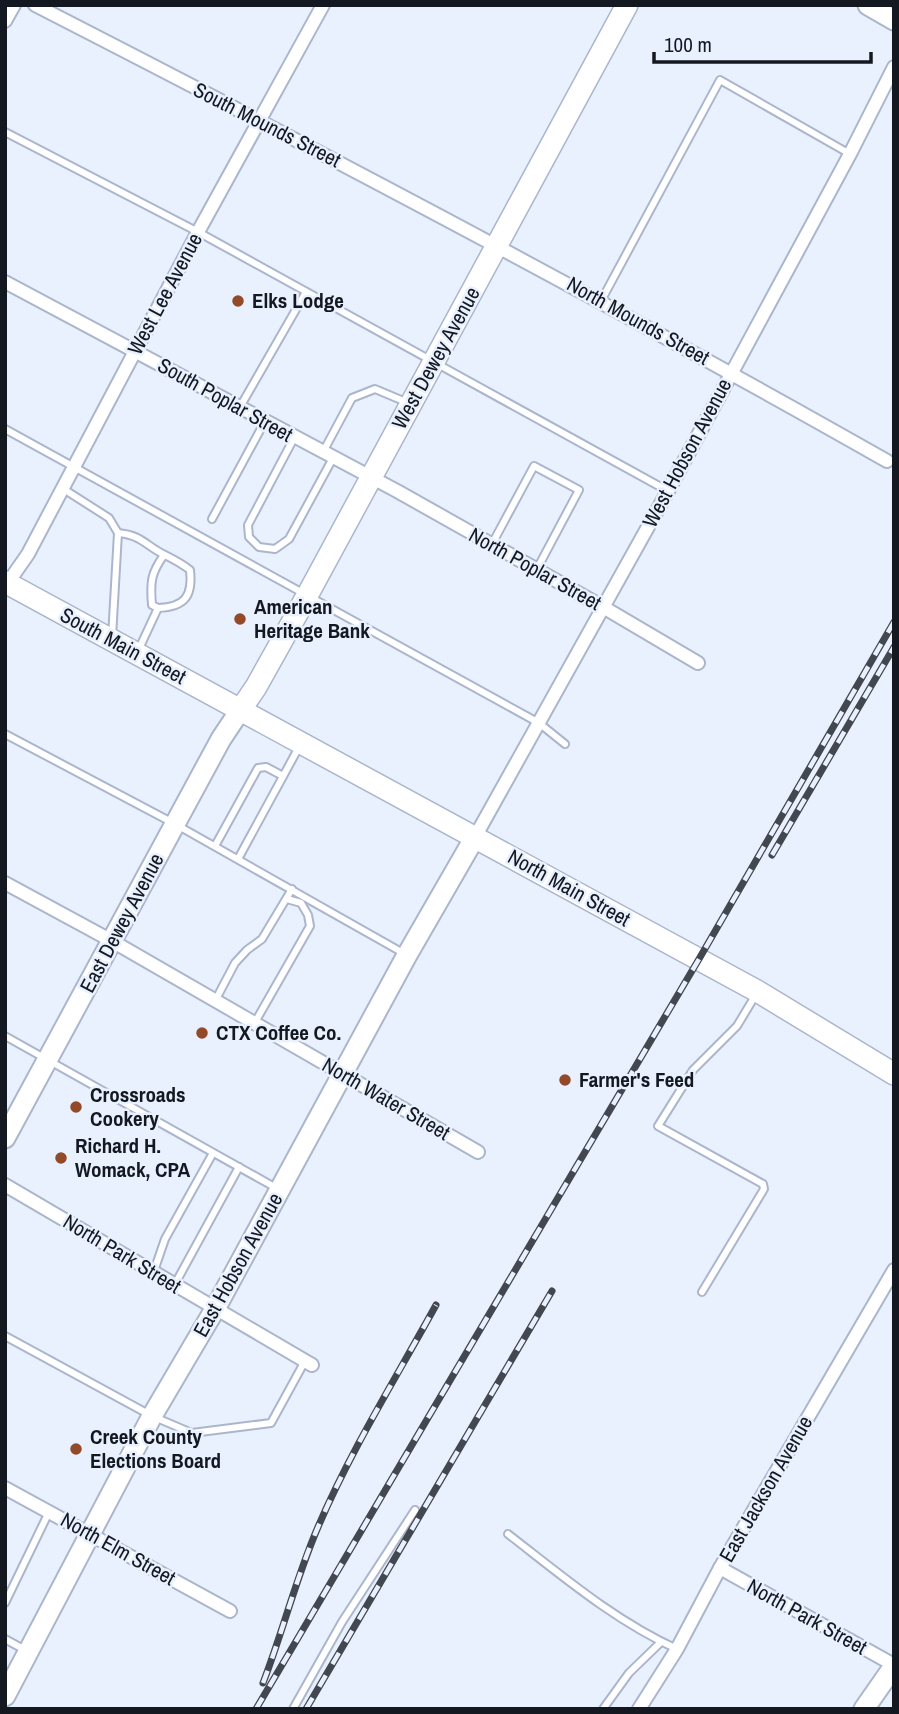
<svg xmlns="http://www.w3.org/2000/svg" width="899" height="1714" viewBox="0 0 899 1714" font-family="'Archivo Narrow',sans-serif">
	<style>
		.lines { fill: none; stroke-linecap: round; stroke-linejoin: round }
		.lane-casing { stroke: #abb6cd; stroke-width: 10 }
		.street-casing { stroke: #abb6cd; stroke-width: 16 }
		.secondary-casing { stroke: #abb6cd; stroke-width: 23 }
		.primary-casing { stroke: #abb6cd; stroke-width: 24 }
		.lane { stroke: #fff; stroke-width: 6 }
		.street { stroke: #fff; stroke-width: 12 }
		.secondary { stroke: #fff; stroke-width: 19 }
		.primary { stroke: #fff; stroke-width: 21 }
		.rail-casing { stroke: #424750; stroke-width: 7 }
		.rail { stroke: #e9f1ff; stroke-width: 4.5; stroke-dasharray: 13; stroke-linecap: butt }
		.poi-dot { fill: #924a28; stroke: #e9f1ff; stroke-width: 2.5 }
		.labels { text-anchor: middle; stroke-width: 5; stroke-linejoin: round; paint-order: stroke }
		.street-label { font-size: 21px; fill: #141820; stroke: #e9f1ff }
		.poi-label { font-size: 21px; font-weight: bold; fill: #141820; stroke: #e9f1ff; text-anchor: start }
	</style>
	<rect width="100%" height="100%" fill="#e9f1ff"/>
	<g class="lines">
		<g class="lane-casing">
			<g id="lane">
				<path d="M5,132L198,232L668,491"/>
				<path d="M601,301L720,80L850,154"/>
				<path d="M240,407L306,292"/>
				<path d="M5,429L539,723L565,744"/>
				<path d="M294,438L248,525L249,537L259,547L275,549L289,539L333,458"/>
				<path d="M323,452L352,398L375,389L406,402"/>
				<path d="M62,488L109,518L118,533L112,637"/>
				<path d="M212,519L264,423"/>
				<path d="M118,533C142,535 146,546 165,555C175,560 181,563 190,570C193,596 185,607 158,608L138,651"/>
				<path d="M492,544L534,466L579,490L537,569"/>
				<path d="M158,608L152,605C150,582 151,573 164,555"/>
				<path d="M5,734L175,824L405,954"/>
				<path d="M215,846L258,768L266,767L283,776"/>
				<path d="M238,859L299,747"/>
				<path d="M215,1001L235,963L247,950L262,939L292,889"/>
				<path d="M254,1024L310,926L308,915L301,903L287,899"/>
				<path d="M5,1036L278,1189"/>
				<path d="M154,1271L165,1239L213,1153"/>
				<path d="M175,1284L239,1167"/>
				<path d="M702,1292L764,1189L763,1184L658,1126L693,1070L737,1026L755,996"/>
				<path d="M5,1336L152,1416L192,1433L271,1423L305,1361"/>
				<path d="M508,1534C561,1575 615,1621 677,1649"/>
				<path d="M5,1603L49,1512"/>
				<path d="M5,1639L25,1650"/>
				<path d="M293,1709L342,1622L415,1510"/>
				<path d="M603,1709L629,1673L661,1642"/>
			</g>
		</g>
		<g class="street-casing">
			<g id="street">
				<path d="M35,5C322,152 607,302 887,461"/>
				<path d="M5,21L14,5"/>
				<path d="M5,282L397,491L603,607L698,663"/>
				<path d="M5,587L28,554L198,232L323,5"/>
				<path d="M475,837L668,491L850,154L894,67"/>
				<path d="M5,883L112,941L478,1152"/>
				<path d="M5,1185L312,1365"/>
				<path d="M5,1488L230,1611"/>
				<path d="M720,1568L894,1665"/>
				<path d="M639,1709L677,1649L720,1568L894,1270"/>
			</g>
		</g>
		<g class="secondary-casing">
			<g id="secondary">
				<path d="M868,5L894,20"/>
				<path d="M5,1138L221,739L241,709"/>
				<path d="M5,1696L152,1416L215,1309L407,955L475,837"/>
				<path d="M864,1709L894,1666"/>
			</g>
		</g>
		<g class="primary-casing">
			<g id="primary">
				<path d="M5,582L757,991L894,1074"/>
				<path d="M241,709L256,687L308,594L627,5"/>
			</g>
		</g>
		<use href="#lane" class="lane"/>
		<use href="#street" class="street"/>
		<use href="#secondary" class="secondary"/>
		<use href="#primary" class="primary"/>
		<g class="rail-casing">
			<g id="rail">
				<path d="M772,855L894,647"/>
				<path d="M263,1683C283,1631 296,1578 318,1527C351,1450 396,1378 436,1305"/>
				<path d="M256,1709L699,959L894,622"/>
				<path d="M306,1709L552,1291"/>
			</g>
		</g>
		<use href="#rail" class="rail"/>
	</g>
	<g class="poi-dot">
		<circle cx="238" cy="301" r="7"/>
		<circle cx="240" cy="619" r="7"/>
		<circle cx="202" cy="1033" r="7"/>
		<circle cx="565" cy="1080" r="7"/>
		<circle cx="76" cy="1107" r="7"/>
		<circle cx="61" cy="1158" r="7"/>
		<circle cx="76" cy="1449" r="7"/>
	</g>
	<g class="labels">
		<g class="street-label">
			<text transform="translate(267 125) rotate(27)" y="7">South Mounds Street</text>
			<text transform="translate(165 294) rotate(-62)" y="7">West Lee Avenue</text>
			<text transform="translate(638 321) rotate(29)" y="7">North Mounds Street</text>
			<text transform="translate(436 358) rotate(-61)" y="7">West Dewey Avenue</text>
			<text transform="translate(225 400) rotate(29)" y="7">South Poplar Street</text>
			<text transform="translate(687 453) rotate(-62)" y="7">West Hobson Avenue</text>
			<text transform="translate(535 569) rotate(29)" y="7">North Poplar Street</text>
			<text transform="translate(123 646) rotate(28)" y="7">South Main Street</text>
			<text transform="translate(569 888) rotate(29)" y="7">North Main Street</text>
			<text transform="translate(122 923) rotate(-62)" y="7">East Dewey Avenue</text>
			<text transform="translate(386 1099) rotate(30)" y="7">North Water Street</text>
			<text transform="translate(122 1254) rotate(31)" y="7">North Park Street</text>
			<text transform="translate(238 1265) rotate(-61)" y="7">East Hobson Avenue</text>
			<text transform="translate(766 1489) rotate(-60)" y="7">East Jackson Avenue</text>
			<text transform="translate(118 1549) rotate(29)" y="7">North Elm Street</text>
			<text transform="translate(807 1617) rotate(29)" y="7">North Park Street</text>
		</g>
		<g class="poi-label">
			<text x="252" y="308">Elks Lodge</text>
			<text x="254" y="614">American<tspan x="254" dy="24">Heritage Bank</tspan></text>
			<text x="216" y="1040">CTX Coffee Co.</text>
			<text x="579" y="1087">Farmer's Feed</text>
			<text x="90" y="1102">Crossroads<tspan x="90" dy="24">Cookery</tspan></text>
			<text x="75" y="1153">Richard H.<tspan x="75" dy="24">Womack, CPA</tspan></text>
			<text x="90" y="1444">Creek County<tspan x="90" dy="24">Elections Board</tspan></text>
		</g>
	</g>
	<rect width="899" height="1714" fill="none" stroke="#141820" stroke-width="14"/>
	<path d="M654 52v10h217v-10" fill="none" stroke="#141820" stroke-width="3.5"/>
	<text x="664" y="52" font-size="21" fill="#141820" stroke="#e9f1ff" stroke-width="5" paint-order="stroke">100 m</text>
</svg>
